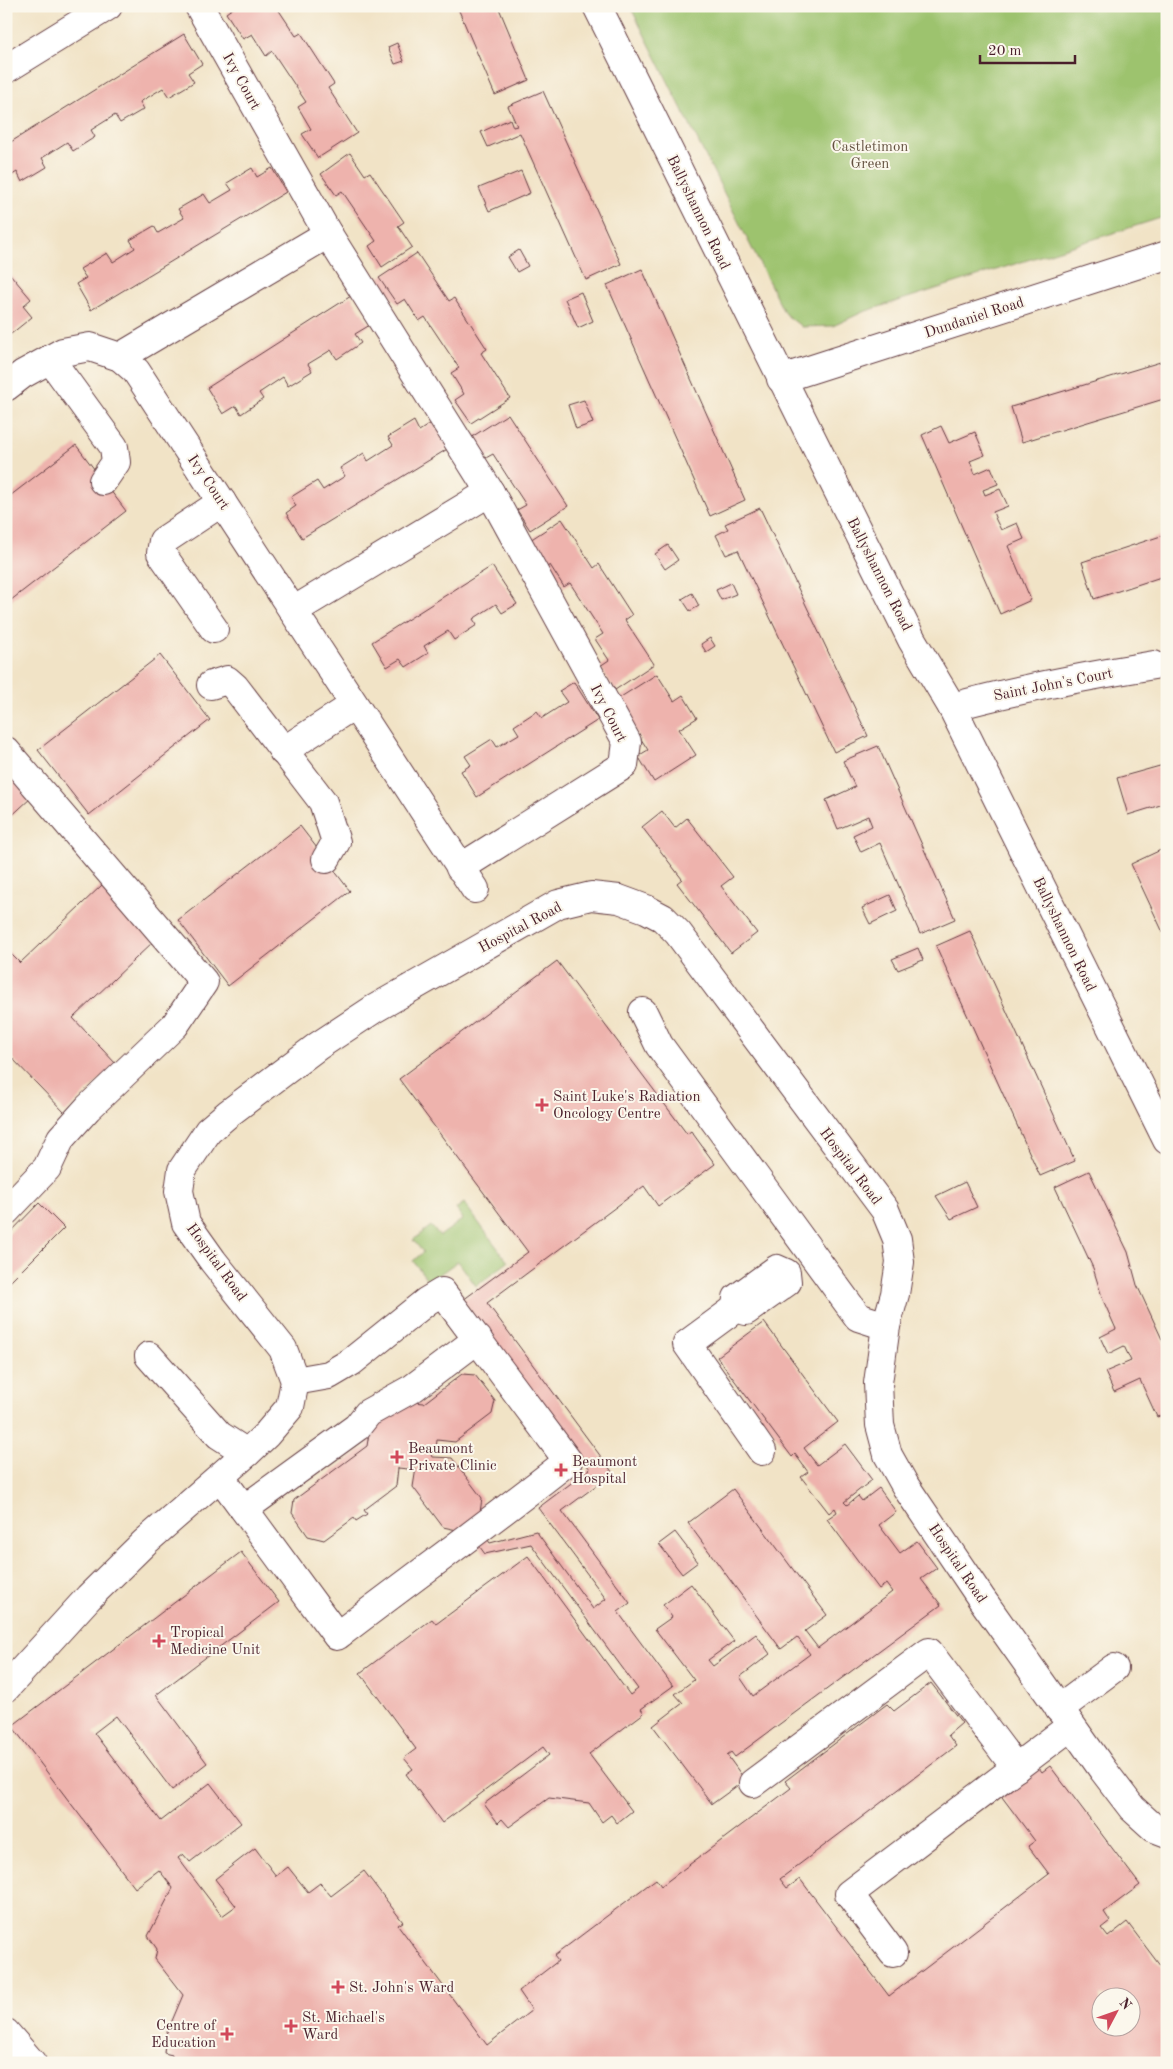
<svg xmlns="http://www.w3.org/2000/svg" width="1173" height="2069" viewBox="0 0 1173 2069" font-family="'Old Standard TT',serif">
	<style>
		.green { fill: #9dc36e; stroke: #74714c }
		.building { fill: #eeb3ad; fill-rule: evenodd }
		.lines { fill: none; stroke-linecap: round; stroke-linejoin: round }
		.minor-casing { stroke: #633c42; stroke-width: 30 }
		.minor { stroke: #fff; stroke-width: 28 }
		.poi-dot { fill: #d1495b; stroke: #fbf7ec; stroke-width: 2 }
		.labels { text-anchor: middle; stroke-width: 4; stroke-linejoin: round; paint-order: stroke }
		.street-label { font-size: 15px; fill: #4a1f2b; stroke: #fbf7ec }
		.park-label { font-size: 15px; fill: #63503f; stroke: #fbf7ec }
		.poi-label { font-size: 15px; fill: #4a1f2b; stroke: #fbf7ec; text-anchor: start }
	</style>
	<rect width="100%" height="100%" fill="#fbf7ec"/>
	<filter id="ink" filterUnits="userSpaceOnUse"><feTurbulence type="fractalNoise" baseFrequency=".02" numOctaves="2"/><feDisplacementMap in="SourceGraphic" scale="10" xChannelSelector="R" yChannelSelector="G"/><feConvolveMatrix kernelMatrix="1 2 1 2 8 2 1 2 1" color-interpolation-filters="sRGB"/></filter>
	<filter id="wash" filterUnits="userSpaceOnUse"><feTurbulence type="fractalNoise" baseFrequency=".0096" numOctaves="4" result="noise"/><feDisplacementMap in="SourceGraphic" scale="20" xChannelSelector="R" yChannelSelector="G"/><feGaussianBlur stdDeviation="1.12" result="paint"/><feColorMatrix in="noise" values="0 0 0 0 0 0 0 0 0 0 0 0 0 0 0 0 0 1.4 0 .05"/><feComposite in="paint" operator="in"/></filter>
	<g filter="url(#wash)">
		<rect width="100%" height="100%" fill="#f1e3c6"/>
		<g class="green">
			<path d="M630,6H1167V216L863,312L833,326L802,327L785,314Z"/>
			<path d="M464,1203L508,1262L476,1286L458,1261L429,1282L413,1261L423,1252L413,1240L431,1226L440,1236L463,1219L456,1209Z"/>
		</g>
		<g id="blocks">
			<g class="building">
				<path d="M236,6H276L296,36L301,33L334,84L328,88L357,133L318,158L302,134L311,129L298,107L306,102L272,51L266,56L252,34L243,39L226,13Z"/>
				<path d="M457,6H498L529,80L495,95Z"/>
				<path d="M184,34L202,64L188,73L194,82L169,97L163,88L140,102L144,109L120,123L115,115L91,130L95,137L73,151L67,142L42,158L47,167L22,182L17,172L6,179V145Z"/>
				<path d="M397,43L404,61L395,64L388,47Z"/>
				<path d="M543,91L621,264L586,280L520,133L488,147L481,132L510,119L513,127L517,126L508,106Z"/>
				<path d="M350,153L365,175L370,172L404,222L398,226L412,247L382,267L369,246L376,241L342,191L336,195L321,174Z"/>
				<path d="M252,168L257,177L272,168L286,192L91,310L76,284L86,278L80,269L107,253L113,262L135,248L130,240L154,226L158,233L184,218L178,209L204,194L210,203L232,190L227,183Z"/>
				<path d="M521,171L530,193L489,211L479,188Z"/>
				<path d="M519,250L528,266L517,272L508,257Z"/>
				<path d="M417,253L449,301L454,298L487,349L481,353L510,398L471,423L455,400L464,394L451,373L459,368L425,317L419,321L405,299L397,304L379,278Z"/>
				<path d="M642,269L745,500L710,516L607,285Z"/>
				<path d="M10,274L31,299L23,306L32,317L6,338V277Z"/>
				<path d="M581,292L593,321L578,328L565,299Z"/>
				<path d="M351,296L370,325L355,334L361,343L337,359L331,350L308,364L312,371L288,386L283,377L259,393L263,399L241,414L236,406L223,414L207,388Z"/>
				<path d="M1167,360V398L1022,442L1011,407Z"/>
				<path d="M584,400L593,423L576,429L568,405Z"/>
				<path d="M508,414L568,506L530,530L517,510L526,505L509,479L493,454L484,459L470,438Z"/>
				<path d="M414,421L419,431L433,422L449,448L302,538L286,513L296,506L291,497L317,481L323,490L345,476L340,468L364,453L368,461L393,445L388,437Z"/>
				<path d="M941,426L949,443L975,432L985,455L970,461L975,474L991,467L998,484L983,490L985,495L1000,489L1008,506L993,512L996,520L1001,530L1017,523L1024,539L1008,546L1031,600L1000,614L922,435Z"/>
				<path d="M76,445L126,511L6,604V499Z"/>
				<path d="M760,508L868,736L834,752L738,550L726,555L716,535L728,529L725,524Z"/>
				<path d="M562,519L594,568L599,564L632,615L625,620L654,664L615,690L600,666L609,660L595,639L603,634L570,583L564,587L550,565L541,571L524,544Z"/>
				<path d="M1167,534V575L1094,599L1082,562Z"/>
				<path d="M668,545L678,560L665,569L655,554Z"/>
				<path d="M492,566L517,604L502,613L496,604L473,619L477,625L454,640L448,631L424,646L428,653L406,667L400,659L387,667L372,642Z"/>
				<path d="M731,583L736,594L721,600L716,590Z"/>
				<path d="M692,593L699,606L690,611L682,599Z"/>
				<path d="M710,638L715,646L706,652L701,644Z"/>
				<path d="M160,655L210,720L89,815L38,750Z"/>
				<path d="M657,674L674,701L683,695L697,718L679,729L696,755L654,782L638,756L648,750L616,700Z"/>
				<path d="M574,682L598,720L477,797L461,771L471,765L465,756L492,739L497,747L519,734L514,726L537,711L542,718L567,702L559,691Z"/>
				<path d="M878,746L955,919L920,934L880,843L861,852L853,835L872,826L868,816L838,829L826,800L855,787L843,761Z"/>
				<path d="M1167,764V803L1128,815L1117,778Z"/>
				<path d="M6,770L32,797L6,821Z"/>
				<path d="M662,811L675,828L687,818L733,877L721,886L757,933L731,953L677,883L682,879L642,827Z"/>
				<path d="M300,826L350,891L228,986L178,920Z"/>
				<path d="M1165,848L1167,851V941L1131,864Z"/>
				<path d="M102,885L155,940L73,1018L116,1064L65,1113L11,1057L6,1062V949L20,963Z"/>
				<path d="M890,895L897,911L870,924L862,908Z"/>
				<path d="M970,931L1075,1161L1040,1176L936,946Z"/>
				<path d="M918,948L923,960L898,970L892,959Z"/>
				<path d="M557,961L687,1134L691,1131L715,1164L658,1206L644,1186L487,1303L613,1473L562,1511L630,1603L618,1612L673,1686L641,1709L644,1713L589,1754L632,1811L617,1823L611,1815L602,1822L589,1803L549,1798L509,1827L502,1819L498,1823L484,1804L549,1755L543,1747L442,1823L406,1774L413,1769L404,1758L416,1749L360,1673L432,1619L436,1624L528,1556L630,1695L638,1689L531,1544L485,1554L464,1525L457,1530L443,1527L413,1487L416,1468L413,1465L408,1469L398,1468L396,1486L364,1510L367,1514L356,1521L354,1518L324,1540L308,1536L292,1513L294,1500L367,1446L372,1414L394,1400L424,1403L462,1374L475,1375L495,1401L492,1414L455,1442L437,1440L436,1449L430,1453L433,1457L452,1458L482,1498L480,1513L473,1519L490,1543L536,1531L593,1609L606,1599L538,1508L590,1469L463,1300L528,1252L399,1079Z"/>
				<path d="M1089,1171L1128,1252L1137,1285L1167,1350V1413L1157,1417L1140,1380L1114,1392L1105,1372L1131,1361L1124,1346L1108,1354L1100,1337L1116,1329L1103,1300L1093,1268L1055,1187Z"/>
				<path d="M965,1182L977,1207L951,1219L936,1196Z"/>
				<path d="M39,1203L64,1228L9,1283L6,1281V1237Z"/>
				<path d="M764,1322L838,1422L804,1448L817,1465L845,1444L872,1480L844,1502L847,1505L858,1496L862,1501L879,1488L896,1512L879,1525L900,1553L917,1541L937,1568L921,1579L941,1605L735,1757L731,1752L727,1755L745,1780L712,1804L653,1726L683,1703L675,1694L694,1680L655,1629L672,1617L663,1605L691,1584L734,1641L708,1660L713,1666L756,1634L770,1654L740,1677L753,1696L810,1654L797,1637L781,1649L688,1523L733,1489L827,1615L805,1631L818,1648L892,1592L886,1584L879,1589L827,1519L837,1512L835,1508L829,1513L801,1477L808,1472L795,1454L792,1457L717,1357Z"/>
				<path d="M675,1532L698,1562L682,1574L659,1544Z"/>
				<path d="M241,1552L279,1602L156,1695L207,1763L172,1790L116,1716L94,1733L161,1821L210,1783L241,1823L190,1862L183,1854L178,1858L222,1916L236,1906L215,1879L255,1848L276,1876L288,1867L308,1892L320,1883L331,1896L364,1871L403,1922L398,1925L487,2045L532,2010L519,1991L558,1961L554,1956L656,1879L661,1886L791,1788L785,1781L887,1704L894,1711L931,1683L962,1723L948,1735L956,1746L780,1879L787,1888L800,1879L889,1996L1049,1874L1028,1846L1035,1841L999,1793L1036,1764L1042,1772L1050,1766L1140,1885L1104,1912L1110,1921L1101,1928L1108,1937L1127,1922L1167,1975V2063H172V2055L164,2053L166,2035L183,1995L155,1959L157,1949L148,1936L173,1888L159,1870L135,1888L12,1726ZM1100,1996H1130V2026H1100Z"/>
			</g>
		</g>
	</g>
	<g filter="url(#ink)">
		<use href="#blocks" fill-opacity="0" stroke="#633c42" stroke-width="1"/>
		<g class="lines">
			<g class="minor-casing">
				<g id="minor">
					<path d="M199,6L328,234L490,492L627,742L624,765L460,868"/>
					<path d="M597,6L912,640L952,707L1167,1140"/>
					<path d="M6,69L108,6"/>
					<path d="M120,357L328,234"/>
					<path d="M50,359L114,447L116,462L103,481"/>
					<path d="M781,379L1167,255"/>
					<path d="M6,387L23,374L63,352L90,347L120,357L136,371L475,889"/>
					<path d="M293,611L490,492"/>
					<path d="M214,629L161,553L163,541L222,502"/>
					<path d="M211,685L227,680L235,687L323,802L336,842L326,859"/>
					<path d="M952,707C1019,689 1086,676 1154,665"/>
					<path d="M6,751L204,982L175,1025L88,1108L61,1138L47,1168L6,1211"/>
					<path d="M283,751L354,705"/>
					<path d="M643,1012L659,1045L858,1317L886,1326"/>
					<path d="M777,1269L786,1273L787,1282L746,1311L736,1308L737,1298Z"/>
					<path d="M736,1308L687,1344L762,1451"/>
					<path d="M149,1356L219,1435L247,1453"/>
					<path d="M221,1478L337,1636C414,1577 492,1521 568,1461L442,1292L427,1301L351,1362L329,1375L295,1381"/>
					<path d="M244,1509L357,1427L368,1413L413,1388L478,1339"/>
					<path d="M6,1688L89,1597L145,1542L247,1453L267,1434L290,1407L295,1381L283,1349L213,1261L186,1223L179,1191L182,1170L208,1131L229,1113L318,1046L374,1009L558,904L591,896L619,899L646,909L663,918L678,933L885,1210L897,1239L900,1262L895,1294L886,1326L878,1383L880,1425L888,1455L906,1487L981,1598L1103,1770L1132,1808L1154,1828L1167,1833"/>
					<path d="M1059,1709L1114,1668"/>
					<path d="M753,1783L929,1652L1016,1768"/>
					<path d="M893,1953L849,1894L1071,1726"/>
					<path d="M6,2033L32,2063"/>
				</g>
			</g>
			<use href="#minor" class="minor"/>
		</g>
	</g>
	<g class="poi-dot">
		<path d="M539.5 1097.5h5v5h5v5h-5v5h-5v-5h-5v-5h5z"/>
		<path d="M394.5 1449.5h5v5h5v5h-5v5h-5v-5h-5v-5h5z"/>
		<path d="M558.5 1462.5h5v5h5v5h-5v5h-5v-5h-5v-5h5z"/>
		<path d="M156.5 1633.5h5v5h5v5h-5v5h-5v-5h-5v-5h5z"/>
		<path d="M335.5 1979.5h5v5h5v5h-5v5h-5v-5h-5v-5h5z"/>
		<path d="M288.5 2018.5h5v5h5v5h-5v5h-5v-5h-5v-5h5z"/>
		<path d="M224.5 2026.5h5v5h5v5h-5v5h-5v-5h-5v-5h5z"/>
	</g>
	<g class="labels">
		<g class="street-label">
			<text transform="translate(242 81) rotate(61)" y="5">Ivy Court</text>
			<text transform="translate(699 212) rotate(64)" y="5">Ballyshannon Road</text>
			<text transform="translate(974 317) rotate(-18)" y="5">Dundaniel Road</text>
			<text transform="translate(209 482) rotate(56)" y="5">Ivy Court</text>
			<text transform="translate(880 574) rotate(63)" y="5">Ballyshannon Road</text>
			<text transform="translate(1053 684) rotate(-11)" y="5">Saint John's Court</text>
			<text transform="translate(609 713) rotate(63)" y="5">Ivy Court</text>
			<text transform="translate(520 927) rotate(-28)" y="5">Hospital Road</text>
			<text transform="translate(1065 934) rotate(64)" y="5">Ballyshannon Road</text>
			<text transform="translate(851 1166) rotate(53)" y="5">Hospital Road</text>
			<text transform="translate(217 1262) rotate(54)" y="5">Hospital Road</text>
			<text transform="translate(958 1563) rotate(56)" y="5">Hospital Road</text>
		</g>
		<g class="park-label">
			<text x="870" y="151">Castletimon<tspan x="870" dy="17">Green</tspan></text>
		</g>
		<g class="poi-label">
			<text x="553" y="1101">Saint Luke's Radiation<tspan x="553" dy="17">Oncology Centre</tspan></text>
			<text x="408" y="1453">Beaumont<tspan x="408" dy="17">Private Clinic</tspan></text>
			<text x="572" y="1466">Beaumont<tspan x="572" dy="17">Hospital</tspan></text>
			<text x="170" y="1637">Tropical<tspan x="170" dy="17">Medicine Unit</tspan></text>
			<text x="349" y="1992">St. John's Ward</text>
			<text x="302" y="2022">St. Michael's<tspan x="302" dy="17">Ward</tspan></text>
			<text x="216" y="2030" text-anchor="end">Centre of<tspan x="216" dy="17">Education</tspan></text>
		</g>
	</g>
	<rect width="1173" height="2069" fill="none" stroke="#fbf7ec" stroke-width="25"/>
	<g transform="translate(1116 2012) rotate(49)"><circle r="24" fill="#fbf7ec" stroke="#b4a19f"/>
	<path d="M0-4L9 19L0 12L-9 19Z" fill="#d1495b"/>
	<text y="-8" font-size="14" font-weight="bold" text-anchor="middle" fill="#4a1f2b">N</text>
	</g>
	<path d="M980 55v8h95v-8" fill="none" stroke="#4a1f2b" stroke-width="2.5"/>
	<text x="988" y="55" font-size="15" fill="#4a1f2b" stroke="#fbf7ec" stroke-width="4" paint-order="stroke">20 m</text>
</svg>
